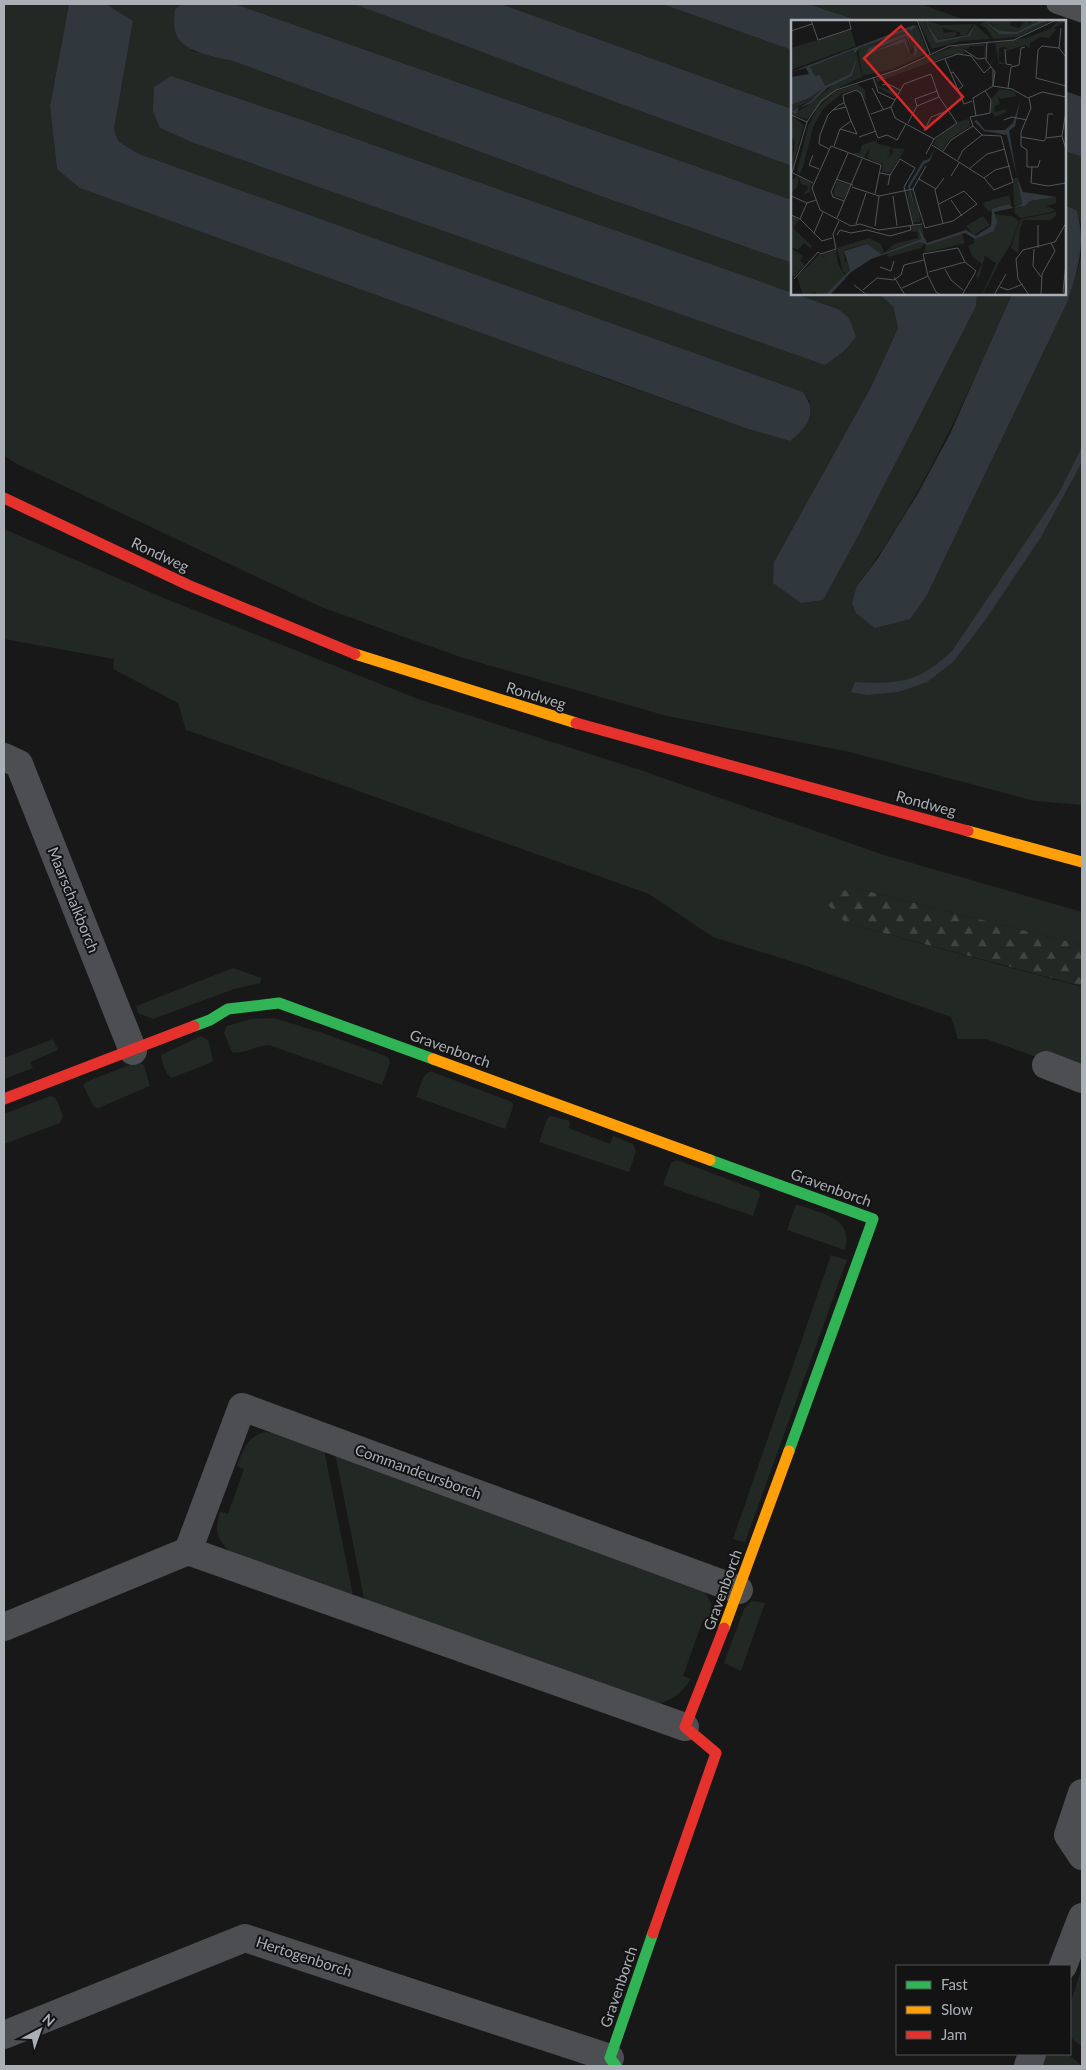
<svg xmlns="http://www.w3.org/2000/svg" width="1086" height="2070" viewBox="0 0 1086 2070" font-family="Lato,sans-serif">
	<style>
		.grass { fill: #222823 }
		.forest { fill: url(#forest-firs) }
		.water { fill: #31383d }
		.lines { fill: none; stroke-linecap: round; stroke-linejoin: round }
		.lane { stroke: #4d4e51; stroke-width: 19 }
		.street { stroke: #4d4e51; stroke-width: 28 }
		.fast { stroke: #30b455; stroke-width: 11 }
		.slow { stroke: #ff9f0a; stroke-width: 11 }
		.jam { stroke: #e5322d; stroke-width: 11 }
		.labels { text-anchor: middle; stroke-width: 4; stroke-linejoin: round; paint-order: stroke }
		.street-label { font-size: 15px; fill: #abb0b7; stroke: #131314 }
		.inset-road { fill: none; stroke: #535558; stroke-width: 1 }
		.view { fill: #d62828; fill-opacity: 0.15; stroke: #d62828; stroke-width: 2.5 }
		.inset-edge { fill: none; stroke: #abb0b7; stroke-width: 2.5 }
	</style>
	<defs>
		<pattern id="forest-firs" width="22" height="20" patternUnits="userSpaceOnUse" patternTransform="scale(1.25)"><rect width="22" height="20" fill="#222823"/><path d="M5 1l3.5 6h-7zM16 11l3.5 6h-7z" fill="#3f4541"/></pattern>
	</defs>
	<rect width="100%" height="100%" fill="#181819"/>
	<g class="grass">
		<path d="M4,4H69L50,106L57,169L602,377L748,429L790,441L810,402L803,392L178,169L139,154L118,141L114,129L133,21L106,4H182L175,9L192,51L233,61L595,194L792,263V293L297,118L171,76L160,128L191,142L666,308L838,309L795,294H876L881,296L893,306L898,328L871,387L774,562L976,306L977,294H1012C967,397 924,495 857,586L927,595L1068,301L1082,255V805L1035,801L850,752L667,716L463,658L321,607L17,464L4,456Z"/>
		<path d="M235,4H354L618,103L792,166V200Z"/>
		<path d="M501,4H662L790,49L792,50V109Z"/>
		<path d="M808,4H920L968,21H859Z"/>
		<path d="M1065,151L1082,157V226L1076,211L1065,205Z"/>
		<path d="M4,529L159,596L418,699L643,771L884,855L1082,912V945L855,888L846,923L1082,987V1073L986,1039H958L951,1017L806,966L713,937L649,894L186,730L178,703L113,669L114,659L4,639Z"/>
		<path d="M233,968L262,978L260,983L234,989L153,1019L138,1013L136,1006Z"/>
		<path d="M274,1018L323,1033L388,1057L390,1063L382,1085L269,1045C257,1045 243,1055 232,1052L224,1033L227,1026L251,1019Z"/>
		<path d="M201,1036L208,1040L213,1060L210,1063L171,1078C165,1072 162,1063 161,1055Z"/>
		<path d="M53,1039L58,1050L30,1062L33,1068L4,1079V1058Z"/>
		<path d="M137,1062L144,1065L150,1086L98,1108L94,1107L84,1087V1084L88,1081Z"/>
		<path d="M430,1071L512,1102L513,1107L505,1129L416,1097L424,1076Z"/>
		<path d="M50,1096L54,1097L57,1101L63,1116L60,1123L4,1144V1114Z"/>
		<path d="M550,1116L570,1121L569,1128L610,1144L613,1136L633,1144L636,1151L629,1172L539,1142L547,1119Z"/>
		<path d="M677,1160L759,1191L760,1195L753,1216L663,1185L671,1163Z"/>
		<path d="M796,1204C821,1214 854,1216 845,1250L787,1230Z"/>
		<path d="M831,1255L847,1260L745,1542L733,1539Z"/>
		<path d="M266,1432L283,1434L324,1449L354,1601L229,1551C215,1537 215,1530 220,1512L228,1514L244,1469L237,1466C243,1450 248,1435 266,1432Z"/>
		<path d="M335,1453L704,1591L711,1603L710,1624L703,1620L683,1676L691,1679C681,1694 672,1701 654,1705L365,1604Z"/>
		<path d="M754,1601L765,1603L741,1671L724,1663L744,1609L750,1602Z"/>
		<path d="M1082,1967V2047L1070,2037V2005Z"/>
		<path d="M1043,2054H1068L1082,2066H1039Z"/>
	</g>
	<path class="forest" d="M855,888L1082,945V986L846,923L827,904L837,892Z"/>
	<g class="water">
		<path d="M69,4H106L133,21L114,129L118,141L139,154L803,392C818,413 808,427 790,441L748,429L80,188L57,169L50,106Z"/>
		<path d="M182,4H235L792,200V263L595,194L233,61C217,57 185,53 177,36C173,28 174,17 175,9Z"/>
		<path d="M354,4H501L792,109V166L618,103Z"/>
		<path d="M662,4H808L859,21H792V50Z"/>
		<path d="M171,76L297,118L838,309L849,318L856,337L844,351L825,365L191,142L160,128L153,111L154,87Z"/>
		<path d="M1065,91L1082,97V157L1065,151Z"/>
		<path d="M1065,205L1077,211C1086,245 1078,268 1068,301L927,595L910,619L875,628L856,613L852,603L857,586L878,558L917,495L950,434L1012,294H1065Z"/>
		<path d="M876,294H977L976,306L859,534L823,600L801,603L773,583L774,562L871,387L898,328L893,306L881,296Z"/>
		<path d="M1082,447V462L1041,537L984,622L953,662L927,682L899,692L867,695L851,692L855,682C899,685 919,682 952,651L1060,491Z"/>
	</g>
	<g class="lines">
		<path class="lane" d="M1056,4L1082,13"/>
		<g class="street">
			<path d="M4,757L19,764L133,1051"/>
			<path d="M1046,1065L1082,1079"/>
			<path d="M188,1551L242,1407L739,1590"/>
			<path d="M4,1627L188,1551L685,1727"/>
			<path d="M1082,1793L1068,1835L1082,1856"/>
			<path d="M1063,1966L1082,1917"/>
			<path d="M4,2035L245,1938L610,2058"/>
			<path d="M1028,2066L1032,2054"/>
		</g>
		<g class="fast">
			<path d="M194,1026L210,1020L228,1009L279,1003L433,1059"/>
			<path d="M710,1160L873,1219L789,1451"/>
			<path d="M616,2066L610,2058L653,1933"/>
		</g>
		<g class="slow">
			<path d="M355,654L576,723"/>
			<path d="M968,831L1082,862"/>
			<path d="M433,1059L710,1160"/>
			<path d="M724,1628L789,1451"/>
		</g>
		<g class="jam">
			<path d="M4,498L188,585L355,654"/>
			<path d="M576,723L968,831"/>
			<path d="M4,1099L194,1026"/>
			<path d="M653,1933L716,1753L685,1727L724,1628"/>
		</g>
	</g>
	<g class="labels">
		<g class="street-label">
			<text transform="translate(160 555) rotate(25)" y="5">Rondweg</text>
			<text transform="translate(536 696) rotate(17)" y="5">Rondweg</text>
			<text transform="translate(926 804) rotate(15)" y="5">Rondweg</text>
			<text transform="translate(73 900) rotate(68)" y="5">Maarschalkborch</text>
			<text transform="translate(450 1049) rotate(20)" y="5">Gravenborch</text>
			<text transform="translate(831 1188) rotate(20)" y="5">Gravenborch</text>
			<text transform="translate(418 1472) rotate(20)" y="5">Commandeursborch</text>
			<text transform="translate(723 1590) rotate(-70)" y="5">Gravenborch</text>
			<text transform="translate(304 1957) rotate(18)" y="5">Hertogenborch</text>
			<text transform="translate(619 1987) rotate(-71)" y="5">Gravenborch</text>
		</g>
	</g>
	<g transform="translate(791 20)">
		<rect width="275" height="275" fill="#181819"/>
		<path d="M127,0H132L145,23L174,17L184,4L200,19L170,21L141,29ZM133,0L150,5L182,4L175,15H169V12L151,8L153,13L165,11V16L147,20ZM198,0H221L219,5L228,8L235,0L239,4L242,0L245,4L227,12H210L197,1L208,14H226L253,0L257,3L228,17L202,19L196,9L189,4ZM268,0L275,1L263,8L265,10L258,18L249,17L239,23V29L234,25L216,31L215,27L208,28V41L214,44H208L204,23L235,18L259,9ZM126,5L136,30L133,35L102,49L75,55L49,67L16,99L0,95L21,83L44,63L61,56L64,44L59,54L34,66L29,55L24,57L19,47L65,29L71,57L75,54L71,55L67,28ZM116,13L123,32L120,33L115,16L78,31ZM60,10L65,26L0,50V28ZM192,24L195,26V31L194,36H193L194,26H178V29L173,28L172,34L159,35L86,62L87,66L100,71L102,74L107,72L104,77L86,67L85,59L87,57L164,26ZM66,64L74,70L75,81L65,69L50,74L32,89L22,107L12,147L9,154L6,152L17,106L27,87L43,72ZM30,67L32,69L20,81L8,86L4,91L0,90V85L18,78ZM209,69L222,71L226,76L209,79L206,75L209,84L204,86L203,92L214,89L215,92L204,97L200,92V79ZM2,97L13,105L0,152L4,122L0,115ZM178,99L179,106L158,120L151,130L143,124L145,119L169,101ZM86,120L85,123L100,127L98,132L100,133L94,139L102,133L101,128L114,129L99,153L91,152L92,141L90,144L76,138L79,127L73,138L61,133H69L71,125ZM6,156L20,163L19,171L23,179L18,172L12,175L18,167L10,164L8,157L6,167L0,173V161ZM226,157L231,184L223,186L222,159ZM46,161L60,165L53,179L42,175ZM121,170L128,190L129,202H122L116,173L118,171L127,202ZM218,175L221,186L218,184L198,192L191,183ZM265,177V183L255,186L265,190L256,193L230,198L224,194L223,187L234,186L239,181ZM265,192V196L259,200H232L229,209L226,208L230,199ZM202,194L221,196L228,201L220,224L208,243L194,271L191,275L205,243L194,236L188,258L185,256L191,244L181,236L177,226L183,223V219L204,210ZM2,196L8,200L2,208L21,226L19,228L13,223L7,230L0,227ZM131,205L134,222L127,206L130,219L94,232L103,224L127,218L126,211L122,212L120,207ZM171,214L174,223L133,233L135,224ZM78,218L90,224L93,232L88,234L76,224L53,230L54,242L50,243L56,242L59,249L55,254L52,251L46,228ZM130,222L133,223L130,228L98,237L95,233ZM0,228L12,236L9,241L14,245L3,257L0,253ZM45,230L47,244L54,255L34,275H25V272L12,275L6,257L29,234L35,240L31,235Z" fill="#222823" fill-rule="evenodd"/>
		<path d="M192,196L199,205L183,215L175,206ZM226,208L229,209L227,233L220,228ZM32,240L40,248L47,247L48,252L30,275L44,256Z" fill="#222823"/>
		<path d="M8 33a7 7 0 1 1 14 0a7 7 0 1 1-14 0Z" fill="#222823"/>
		<path d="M133,0L147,20L177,15L184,4L179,16L145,23ZM250,0L254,1L226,14H208L196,2L209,11L226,12ZM123,5L125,7L120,10L123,19L126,30L125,34L123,36L124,23L119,9L68,28L64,33L62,30L19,47L24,56L29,55L34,66L59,54L66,38L61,56L36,68L21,83L8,88L5,94L0,92L20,81L32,68L18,78L0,85V57L18,54L15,48L0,52ZM116,13L122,33L115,16L75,33L78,28ZM114,18L119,35L113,22L79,33ZM229,81L224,106L218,111L226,157L216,115L193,111L183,101L186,100L194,110H214L222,103ZM143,130L139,141L133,144L119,167L127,202L117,166L132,141L138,139ZM226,157L232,172L265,177L239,181L234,186L223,187L231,184ZM218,184L222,188L203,192L206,202L203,211L184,219L174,213L137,225L129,222L80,239L59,253L39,275H34L59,250L53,231L76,224L90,234L130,219L127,206L136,223L175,210L185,216L200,206L201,189Z" fill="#31383d"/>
		<path class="inset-road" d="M20,0L27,20L60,9L58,0M126,0L139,34M270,8L268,28L275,37M0,11L21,4M196,22L195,40L204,52L202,66M268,28L251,26L247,30L245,58L275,66M214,29L215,44L221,45M173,30L187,39L195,38M154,39L173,84L181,81M141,43L167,34L180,36L193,53L200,47M202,50V66M160,53L162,52L172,66L167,70M82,57L87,72L104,80M91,65L97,64L109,70M202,66L221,69L237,78L251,72L275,77M81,68L92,89M217,68L220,47L228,45L230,28L234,27M238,78L240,88L230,112V126L236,130V147H247L249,140M53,83L52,75L65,70L70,73L87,118L96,115L106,120L115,104M126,86L124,79L146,71M100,87L113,64L140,54L148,77L166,103L143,119M100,87L104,98L143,119M275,91L271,116L275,130M80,94L100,87M0,95L16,102M185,96L182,78L202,66M213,100L221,97L236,100M117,103L126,86L148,77M182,106L179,97L199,93L200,80L194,71M49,109L66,114L60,101M133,111L140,97L156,91M68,117L85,111M230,117L253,121L255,118L271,116M255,118L257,94H262M141,125L193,158L203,170L222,162L210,116L191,115L182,106M43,126L49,109L60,101L55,87M38,129L28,124L29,115L37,95L42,90L48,85L53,83L55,87L42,90M152,131L160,120L182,106M135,134L143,119M22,135L18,145L28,149M167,140L172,130L191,115M135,146L122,169L134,208L162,201L186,184L173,171L148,184M241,147L240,163L257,166L275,163M178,149L196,134L214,129M2,153L22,163M89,153L99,155L97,165M99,155L109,139L124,148L113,167L122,205M0,156L16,102L30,81L45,70L106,50L158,26L223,20L265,0M160,156L168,143M193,158L204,150L219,146M45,159L62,165M128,159L145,169M61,167L88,176L122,169M84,174L90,145L40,126L21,168L29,190L60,206L69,204L88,210L131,204M0,176L16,183M102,176L106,206M160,180L171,196M53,181L42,177L40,172L57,133M0,195L9,199L31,221L41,218M46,198L71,139M9,199L16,183L25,180M65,204L75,173M152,204L144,170L153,158M247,205V228M84,206L88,176M23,213L32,192M46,215L49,210L60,213L76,210L99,216L120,210L119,205M243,229L242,246L250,257M275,244L272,272L275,274M89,247L100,251L103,241M154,249L160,260L172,270M138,252L174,242M103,257L114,275M3,259L27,232L30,234L45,229L42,214L48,201M63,265L76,275M209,267L217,270L232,264M111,268L137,256M72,270L86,258L103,260L110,255L113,245L133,240M150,275L145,272L137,256L132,234L167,228L174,242L185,251L171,275M203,275L215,254M238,275L227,259L225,239L232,230L264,222L275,203M250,275L251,254L264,231L260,223"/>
		<path class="view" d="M110,6L172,77L135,109L73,38Z"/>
		<rect width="275" height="275" class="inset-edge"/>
	</g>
	<rect width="1086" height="2070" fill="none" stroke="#abb0b7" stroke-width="10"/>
	<rect x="896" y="1965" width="175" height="90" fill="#131314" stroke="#505255"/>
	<rect x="906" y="1981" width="25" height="8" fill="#30b455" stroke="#505255"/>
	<text x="941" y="1990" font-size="15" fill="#abb0b7">Fast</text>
	<rect x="906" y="2006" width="25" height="8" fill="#ff9f0a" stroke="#505255"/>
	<text x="941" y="2015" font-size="15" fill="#abb0b7">Slow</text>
	<rect x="906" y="2031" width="25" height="8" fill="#e5322d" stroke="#505255"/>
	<text x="941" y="2040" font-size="15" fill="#abb0b7">Jam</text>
	<g transform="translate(40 2030) rotate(41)" stroke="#131314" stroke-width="4" paint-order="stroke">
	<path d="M0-4L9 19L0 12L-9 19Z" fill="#abb0b7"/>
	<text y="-8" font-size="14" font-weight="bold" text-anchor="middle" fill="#abb0b7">N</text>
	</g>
</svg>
